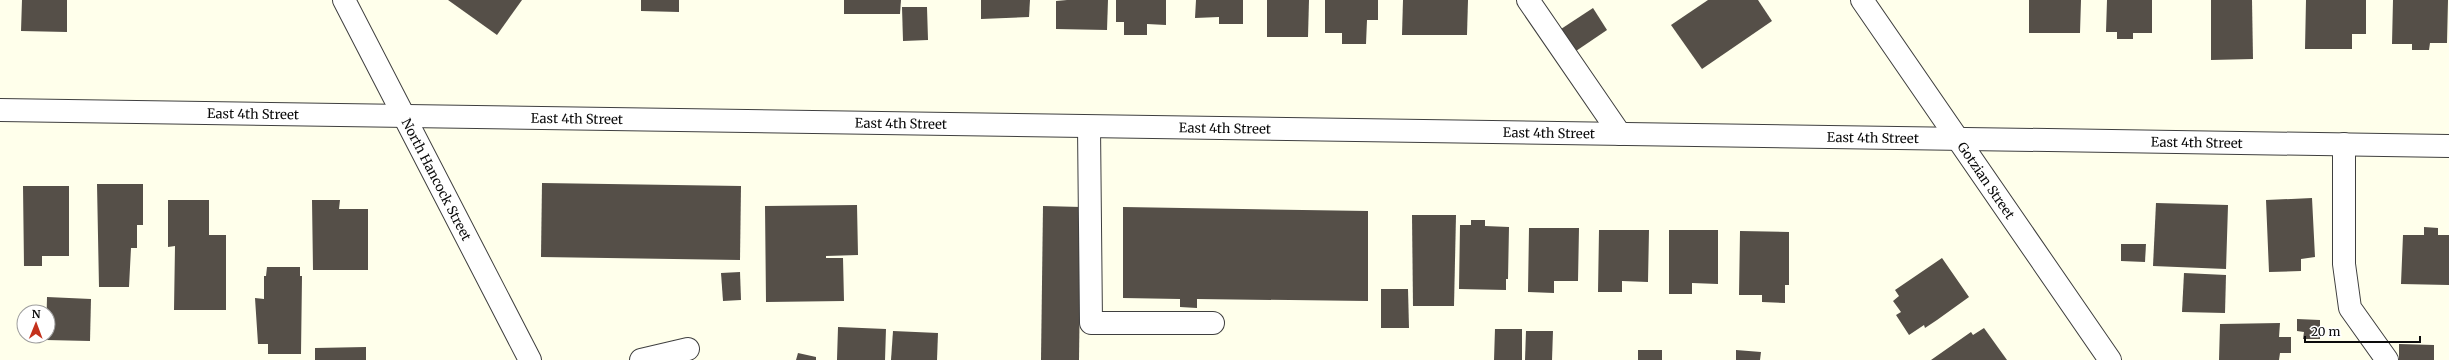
<svg xmlns="http://www.w3.org/2000/svg" width="2449" height="360" viewBox="0 0 2449 360" font-family="Merriweather,serif">
	<style>
		.building { fill: #554f48 }
		.lines { fill: none; stroke-linecap: round; stroke-linejoin: round }
		.minor-casing { stroke: #3f3f3f; stroke-width: 24 }
		.minor { stroke: #fff; stroke-width: 22 }
		.labels { text-anchor: middle; stroke-width: 4; stroke-linejoin: round; paint-order: stroke }
		.street-label { font-size: 13px; fill: #0c0c0c; stroke: #fff }
	</style>
	<rect width="100%" height="100%" fill="#ffffeb"/>
	<g class="building">
		<path d="M22,0H67V32L21,31Z"/>
		<path d="M448,0H522L497,35Z"/>
		<path d="M641,0H679V12L641,11Z"/>
		<path d="M844,0H901L900,14H844Z"/>
		<path d="M981,0H1030L1029,17L981,19Z"/>
		<path d="M1067,0H1108L1107,30L1056,29V1Z"/>
		<path d="M1116,0H1166V25L1147,24V35H1124V22H1116Z"/>
		<path d="M1196,0H1243V24H1219V17L1195,18Z"/>
		<path d="M1267,0H1309L1308,37H1267Z"/>
		<path d="M1325,0H1378V20H1367L1366,44H1342V33H1325Z"/>
		<path d="M1403,0H1468L1467,35H1402Z"/>
		<path d="M1708,0H1758L1772,21L1702,69L1671,25Z"/>
		<path d="M2029,0H2081L2080,33H2029Z"/>
		<path d="M2107,0H2152V33H2133V39H2117V32H2106Z"/>
		<path d="M2211,0H2252L2253,59L2211,60Z"/>
		<path d="M2306,0H2366V34H2352V49H2305Z"/>
		<path d="M2393,0H2448L2447,43H2430L2429,50H2412V44H2392Z"/>
		<path d="M902,7H927L928,40L903,41Z"/>
		<path d="M1593,8L1607,30L1576,51L1561,29Z"/>
		<path d="M542,183L741,186L740,260L541,257Z"/>
		<path d="M97,184H143V225H137V248H131L129,287H99Z"/>
		<path d="M23,186H69V256H42V266H24Z"/>
		<path d="M2312,198L2315,257L2301,259V271L2269,272L2266,200Z"/>
		<path d="M168,200H209V235H226V310H174L175,246L168,247Z"/>
		<path d="M312,200H340L339,209H368V270H313Z"/>
		<path d="M2156,203L2228,205L2226,269L2153,266Z"/>
		<path d="M857,205L858,255L826,256V258H843L844,301L766,302L765,206Z"/>
		<path d="M1043,206L1081,207L1079,360H1041Z"/>
		<path d="M1123,207L1368,211V301L1197,299V308L1180,307V299L1123,298Z"/>
		<path d="M1412,215H1456L1454,306H1413Z"/>
		<path d="M1471,220H1485V226L1509,227L1508,279H1506V290L1459,289L1460,225H1471Z"/>
		<path d="M2424,227L2438,228V235H2449V285L2401,284L2403,235H2424Z"/>
		<path d="M1529,228H1579L1578,281H1554V293L1528,292Z"/>
		<path d="M1599,230H1649L1648,282L1622,281V292H1598Z"/>
		<path d="M1669,230H1718V284L1692,283V294H1669Z"/>
		<path d="M1740,231L1789,232V285H1785V303L1762,302V295H1739Z"/>
		<path d="M2121,244H2146L2145,262L2121,261Z"/>
		<path d="M1942,258L1969,297L1937,320L1925,328L1924,325L1909,335L1896,315L1901,312L1893,301L1899,296L1895,290Z"/>
		<path d="M267,267H300V276H302L301,354H268V344H258L255,298L264,299V276H266Z"/>
		<path d="M740,272L741,300L723,301L721,273Z"/>
		<path d="M2184,273L2226,275L2225,313L2182,312Z"/>
		<path d="M1381,289H1408L1409,328H1381Z"/>
		<path d="M47,297L91,299L90,341L46,340Z"/>
		<path d="M2297,319L2320,320V339H2303L2304,332L2297,331Z"/>
		<path d="M2280,323L2279,337H2291V353H2280L2279,360H2219L2220,324Z"/>
		<path d="M838,327L886,329L885,360H837Z"/>
		<path d="M1984,328L2007,360H1931L1971,332L1973,335Z"/>
		<path d="M1495,329H1522V360H1494Z"/>
		<path d="M893,331L938,333L937,360H891Z"/>
		<path d="M1526,331H1553L1552,360H1525Z"/>
		<path d="M2399,344L2434,345V360H2399Z"/>
		<path d="M366,347V360H315V348Z"/>
		<rect x="1638" y="350" width="24" height="10"/>
		<path d="M1736,350L1761,352L1760,360H1736Z"/>
		<path d="M798,353L816,357V360H796Z"/>
	</g>
	<g class="lines">
		<g class="minor-casing">
			<g id="minor">
				<path id="s1" d="M344,0L530,360"/>
				<path d="M1528,0L1620,134"/>
				<path id="s2" d="M1862,0L2110,360"/>
				<path id="s3" d="M0,110L2449,146"/>
				<path d="M1089,127L1091,323H1213"/>
				<path d="M2344,144V264L2350,308L2387,360"/>
				<path d="M641,360L688,349"/>
			</g>
		</g>
		<use href="#minor" class="minor"/>
	</g>
	<g class="labels">
		<g class="street-label">
			<text dy="5" stroke="none"><textPath href="#s3" startOffset="253">East 4th Street</textPath></text>
			<text dy="5" stroke="none"><textPath href="#s3" startOffset="577">East 4th Street</textPath></text>
			<text dy="5" stroke="none"><textPath href="#s3" startOffset="901">East 4th Street</textPath></text>
			<text dy="5" stroke="none"><textPath href="#s3" startOffset="1225">East 4th Street</textPath></text>
			<text dy="5" stroke="none"><textPath href="#s3" startOffset="1549">East 4th Street</textPath></text>
			<text dy="5" stroke="none"><textPath href="#s3" startOffset="1873">East 4th Street</textPath></text>
			<text dy="5" stroke="none"><textPath href="#s3" startOffset="2197">East 4th Street</textPath></text>
			<text dy="5" stroke="none"><textPath href="#s1" startOffset="202">North Hancock Street</textPath></text>
			<text dy="5" stroke="none"><textPath href="#s2" startOffset="219">Gotzian Street</textPath></text>
		</g>
	</g>
	<g transform="translate(36 324) rotate(1)"><circle r="19" fill="#ffffff" stroke="#9e9e9e"/>
	<path d="M0-3L7 15L0 10L-7 15Z" fill="#c4311c"/>
	<text y="-6" font-size="11" font-weight="bold" text-anchor="middle" fill="#0c0c0c">N</text>
	</g>
	<path d="M2305 336v6h115v-6" fill="none" stroke="#0c0c0c" stroke-width="2"/>
	<text x="2311" y="336" font-size="12" fill="#0c0c0c" stroke="#ffffff" stroke-width="3" paint-order="stroke">20 m</text>
</svg>
